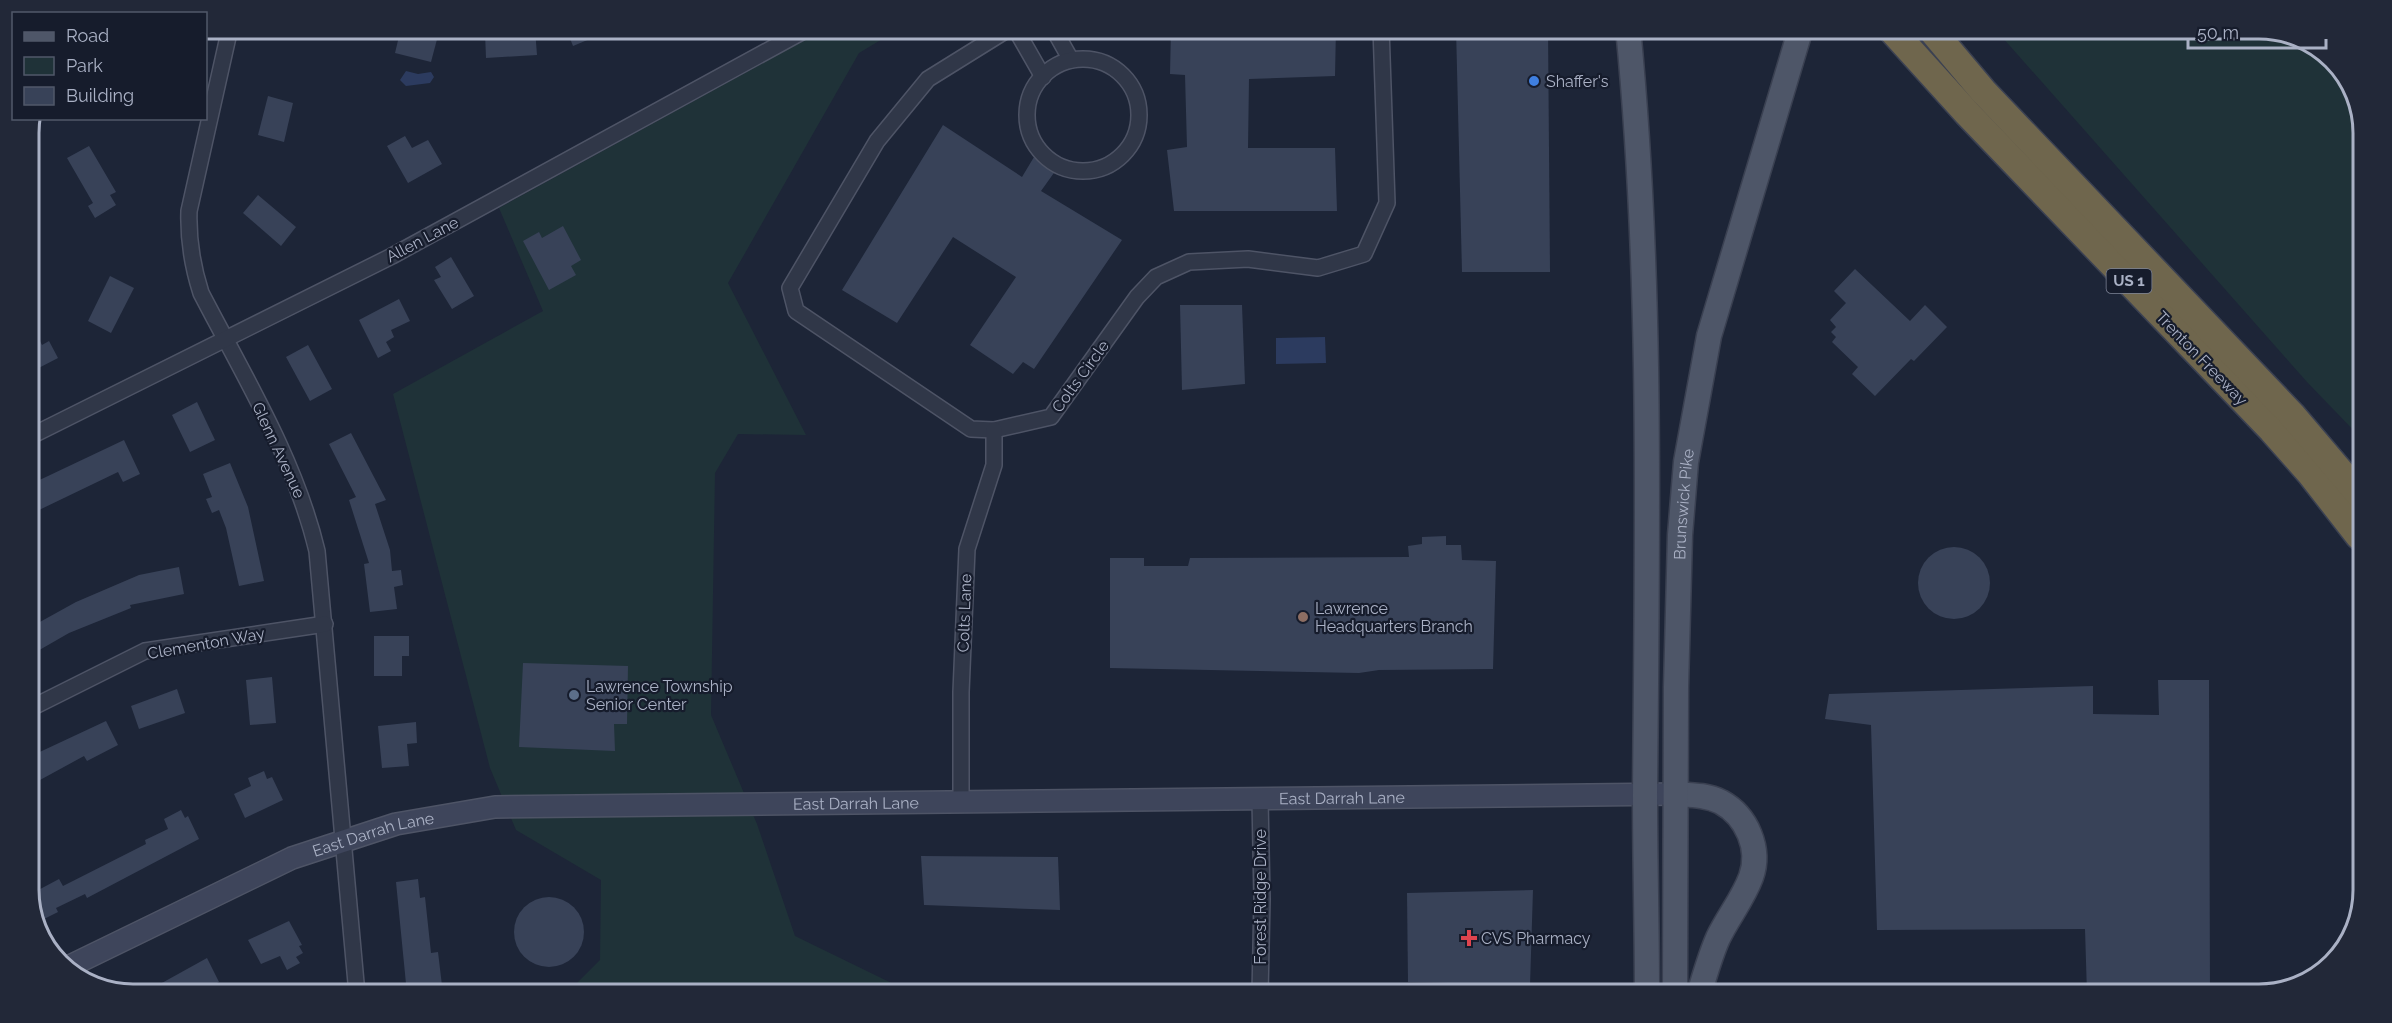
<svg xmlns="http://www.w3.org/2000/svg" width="2392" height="1023" viewBox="0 0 2392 1023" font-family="Raleway,sans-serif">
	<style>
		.green { fill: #1f3238 }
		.water { fill: #2c3b5f }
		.building { fill: #384258 }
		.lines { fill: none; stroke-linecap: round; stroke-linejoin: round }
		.street-casing { stroke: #4e5466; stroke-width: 18 }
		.secondary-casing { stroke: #4e5466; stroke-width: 24 }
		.primary-casing { stroke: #3a4051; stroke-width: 27 }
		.highway-casing { stroke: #3b4152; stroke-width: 30 }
		.street { stroke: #303748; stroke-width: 15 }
		.secondary { stroke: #3e455b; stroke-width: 21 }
		.primary { stroke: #4e5668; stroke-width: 24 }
		.highway { stroke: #6f664d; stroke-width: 27 }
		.shop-dot { fill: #3f7fe0; stroke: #161c2c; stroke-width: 2 }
		.education-dot { fill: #8d6e63; stroke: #161c2c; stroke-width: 2 }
		.service-dot { fill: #5c6f8a; stroke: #161c2c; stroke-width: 2 }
		.health-dot { fill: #e0444e; stroke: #161c2c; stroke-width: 2 }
		.labels { text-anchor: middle; stroke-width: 4.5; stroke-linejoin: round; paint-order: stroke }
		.shield { fill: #161c2c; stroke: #7e8497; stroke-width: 1.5 }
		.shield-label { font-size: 15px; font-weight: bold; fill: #aab1c5 }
		.poi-label { font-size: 16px; fill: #aab1c5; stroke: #161c2c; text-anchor: start }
		.street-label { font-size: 16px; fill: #aab1c5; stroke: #161c2c }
		.rim { fill: none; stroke: #aab1c5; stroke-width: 3 }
	</style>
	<rect width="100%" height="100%" fill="#1d2537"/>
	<g class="green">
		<path d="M825,29H899L859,53L728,283L806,435L738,434L715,473L711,715L757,824L795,936L914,994H566L600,960L601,880L516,830L490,768L393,394L543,311L499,208Z"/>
		<path d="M1995,29H2258L2298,36L2346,75L2363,127L2360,437L2307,382Z"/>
	</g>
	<g class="water">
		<path d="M406,71L418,74L431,72L434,77L430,83L406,86L400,80Z"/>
		<path d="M1325,337L1326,363L1276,364V338Z"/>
	</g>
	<g class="building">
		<path d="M401,28H440L431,62L395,53Z"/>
		<path d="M566,28H614V29L573,46Z"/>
		<path d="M1171,28H1336L1335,76L1249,79L1248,148H1335L1337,211H1174L1167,150L1187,147L1185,75L1170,74Z"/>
		<path d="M1456,28H1548L1550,272H1462Z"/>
		<path d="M535,29L537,55L486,58L485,33Z"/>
		<path d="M268,96L293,103L284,142L258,135Z"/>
		<path d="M943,125L1022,177L1034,157L1056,170L1041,191L1122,240L1034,369L1023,362L1013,374L970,345L1016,277L953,237L897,323L842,290Z"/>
		<path d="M405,136L412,148L428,140L442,164L408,183L387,146Z"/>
		<path d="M89,146L116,192L110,195L116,205L95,218L88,206L93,203L67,158Z"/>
		<path d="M258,195L296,227L281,246L243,213Z"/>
		<path d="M563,226L581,260L571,266L576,275L549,290L523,241L539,232L542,238Z"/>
		<path d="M451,257L474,296L452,309L434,280L441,277L435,267Z"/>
		<path d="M1855,269L1910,321L1925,305L1947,327L1914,361L1911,359L1875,396L1852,374L1858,367L1832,342L1836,337L1831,332L1836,327L1830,320L1846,303L1834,291Z"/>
		<path d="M110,276L134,288L111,333L88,321Z"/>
		<path d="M399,299L410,321L391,330L394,337L386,342L391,351L378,358L359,320Z"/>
		<path d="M1180,305H1242L1245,384L1182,390Z"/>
		<path d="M29,319L42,345L49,341L58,358L29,373Z"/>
		<path d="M308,345L332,389L310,401L286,357Z"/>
		<path d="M197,402L215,440L190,452L172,415Z"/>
		<path d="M351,433L386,500L375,504L390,550L392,571L401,570L403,585L394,587L397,609L370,612L364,564L369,563L349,500L356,497L329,444Z"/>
		<path d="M124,440L140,474L123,482L118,472L37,511L29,494V485Z"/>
		<path d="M230,463L248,507L264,581L239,586L226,528L219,510L212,513L206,499L212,497L203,474Z"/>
		<path d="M1446,536V545H1461L1462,560L1496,561L1493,669L1379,670L1359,673L1110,668V558H1144V566H1188L1190,558L1409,557L1408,546L1422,544V537Z"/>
		<circle cx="1954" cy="583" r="36"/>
		<path d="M179,567L184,594L130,605L131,608L69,633L29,656V628L76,602L139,575Z"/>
		<path d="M374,636H409V656H402V676H374Z"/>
		<path d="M523,663L628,666L627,724H614L615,751L519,747Z"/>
		<path d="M272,677L276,723L250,725L246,680Z"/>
		<path d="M2158,680H2209L2210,994H2087L2085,929L1877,930L1871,725L1825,719L1829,694L2093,686V714L2159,715Z"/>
		<path d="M177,689L185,713L139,729L131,706Z"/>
		<path d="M106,721L118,745L87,761L84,756L29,786V757Z"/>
		<path d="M416,722L417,743L407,744L409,766L382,768L378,726Z"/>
		<path d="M264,771L267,779L272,777L283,800L245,818L234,794L251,786L248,778Z"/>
		<path d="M181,810L185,818L188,816L199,839L87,898L85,894L56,908L58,912L38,922L29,895L59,879L63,886L146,844L145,840L168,829L164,819Z"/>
		<path d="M921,856L1058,857L1060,910L924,905Z"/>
		<path d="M418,879L420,898L425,897L431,953L438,952L443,994H407L396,882Z"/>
		<path d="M1533,890L1530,985L1408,982L1407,893Z"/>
		<circle cx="549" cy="932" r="35"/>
		<path d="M289,921L302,945L299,946L303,953L296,957L300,963L287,970L280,956L261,964L248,940Z"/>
		<path d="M207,958L219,982L194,994H142Z"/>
	</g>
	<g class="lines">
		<g class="street-casing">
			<g id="street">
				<path d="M230,28L189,211C188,240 192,265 201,293C244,376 295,459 317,551L357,994"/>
				<path d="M1010,28L928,79L877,141L790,288L796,311L971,429L994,430L1051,417L1137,297L1156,277L1189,262L1248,259L1318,268L1364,254L1387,203L1381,28"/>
				<path d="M1015,28L1043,77"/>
				<path d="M1053,28L1071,60"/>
				<circle cx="1083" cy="115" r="56"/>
				<path d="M29,437L392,256L809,28"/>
				<path d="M29,709L145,651L325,624"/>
				<path d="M1260,799L1262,899L1260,994"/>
				<path d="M961,801V692L967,549L994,465V430"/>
			</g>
		</g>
		<g class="secondary-casing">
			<g id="secondary">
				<path id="s1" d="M68,967L292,858L396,824L495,807L1676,794"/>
			</g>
		</g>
		<g class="primary-casing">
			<g id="primary">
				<path d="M1628,28C1653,284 1647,539 1645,795C1645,862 1647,928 1647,994"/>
				<path d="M1676,794C1691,795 1707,795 1721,802C1747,816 1761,849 1751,877C1743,899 1728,917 1718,938C1710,956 1705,975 1699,994"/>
				<path id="s2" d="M1675,994L1676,687L1680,535L1686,462L1709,336L1801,28"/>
			</g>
		</g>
		<g class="highway-casing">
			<g id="highway">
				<path d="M1890,28L1967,113L2272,430L2310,473L2359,536"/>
				<path d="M1930,28L1983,91L2292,415L2360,495"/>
			</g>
		</g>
		<use href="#street" class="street"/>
		<use href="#secondary" class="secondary"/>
		<use href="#primary" class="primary"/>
		<use href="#highway" class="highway"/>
	</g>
	<circle class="shop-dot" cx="1534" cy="81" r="6"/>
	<circle class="education-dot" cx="1303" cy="617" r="6"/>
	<circle class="service-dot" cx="574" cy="695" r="6"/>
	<path class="health-dot" d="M1466 929h6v6h6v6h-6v6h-6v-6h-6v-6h6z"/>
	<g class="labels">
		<rect class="shield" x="2106.5" y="269" width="45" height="24" rx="4.5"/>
		<g class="shield-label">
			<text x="2129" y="286">US 1</text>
		</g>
		<g class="poi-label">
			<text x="1546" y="87">Shaffer's</text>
			<text x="1315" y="614">Lawrence<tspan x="1315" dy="18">Headquarters Branch</tspan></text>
			<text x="586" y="692">Lawrence Township<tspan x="586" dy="18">Senior Center</tspan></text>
			<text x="1481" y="944">CVS Pharmacy</text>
		</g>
		<g class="street-label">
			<text transform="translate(422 239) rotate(-28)" y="6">Allen Lane</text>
			<text transform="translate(2202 358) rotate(46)" y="6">Trenton Freeway</text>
			<text transform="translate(1080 376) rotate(-54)" y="6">Colts Circle</text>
			<text transform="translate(279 450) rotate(65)" y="6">Glenn Avenue</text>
			<text dy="6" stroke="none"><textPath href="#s2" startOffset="490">Brunswick Pike</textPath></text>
			<text transform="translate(964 613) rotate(-88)" y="6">Colts Lane</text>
			<text transform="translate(206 643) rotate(-10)" y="6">Clementon Way</text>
			<text dy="6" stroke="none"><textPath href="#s1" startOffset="1306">East Darrah Lane</textPath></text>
			<text dy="6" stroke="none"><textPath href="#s1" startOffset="820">East Darrah Lane</textPath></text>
			<text dy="6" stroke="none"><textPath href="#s1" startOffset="334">East Darrah Lane</textPath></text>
			<text transform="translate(1260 897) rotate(-90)" y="6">Forest Ridge Drive</text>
		</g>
	</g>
	<path d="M0 0H2392V1023H0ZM133 39H2259A94 94 0 0 1 2353 133V890A94 94 0 0 1 2259 984H133A94 94 0 0 1 39 890V133A94 94 0 0 1 133 39Z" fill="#222838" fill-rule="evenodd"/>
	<path class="rim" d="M133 39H2259A94 94 0 0 1 2353 133V890A94 94 0 0 1 2259 984H133A94 94 0 0 1 39 890V133A94 94 0 0 1 133 39Z"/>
	<rect x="12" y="12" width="195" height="108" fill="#161c2c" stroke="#515869" stroke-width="1.5"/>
	<rect x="24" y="32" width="30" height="9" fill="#4e5668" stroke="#515869" stroke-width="1.5"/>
	<text x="66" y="42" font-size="18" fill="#aab1c5">Road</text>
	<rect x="24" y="57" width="30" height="18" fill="#1f3238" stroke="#515869" stroke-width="1.5"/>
	<text x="66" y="72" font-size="18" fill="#aab1c5">Park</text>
	<rect x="24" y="87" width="30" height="18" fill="#384258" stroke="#515869" stroke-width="1.5"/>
	<text x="66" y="102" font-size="18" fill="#aab1c5">Building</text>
	<path d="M2188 39v9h138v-9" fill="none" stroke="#aab1c5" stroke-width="3"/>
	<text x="2197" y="39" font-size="18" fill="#aab1c5" stroke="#161c2c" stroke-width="4.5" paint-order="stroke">50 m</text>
</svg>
